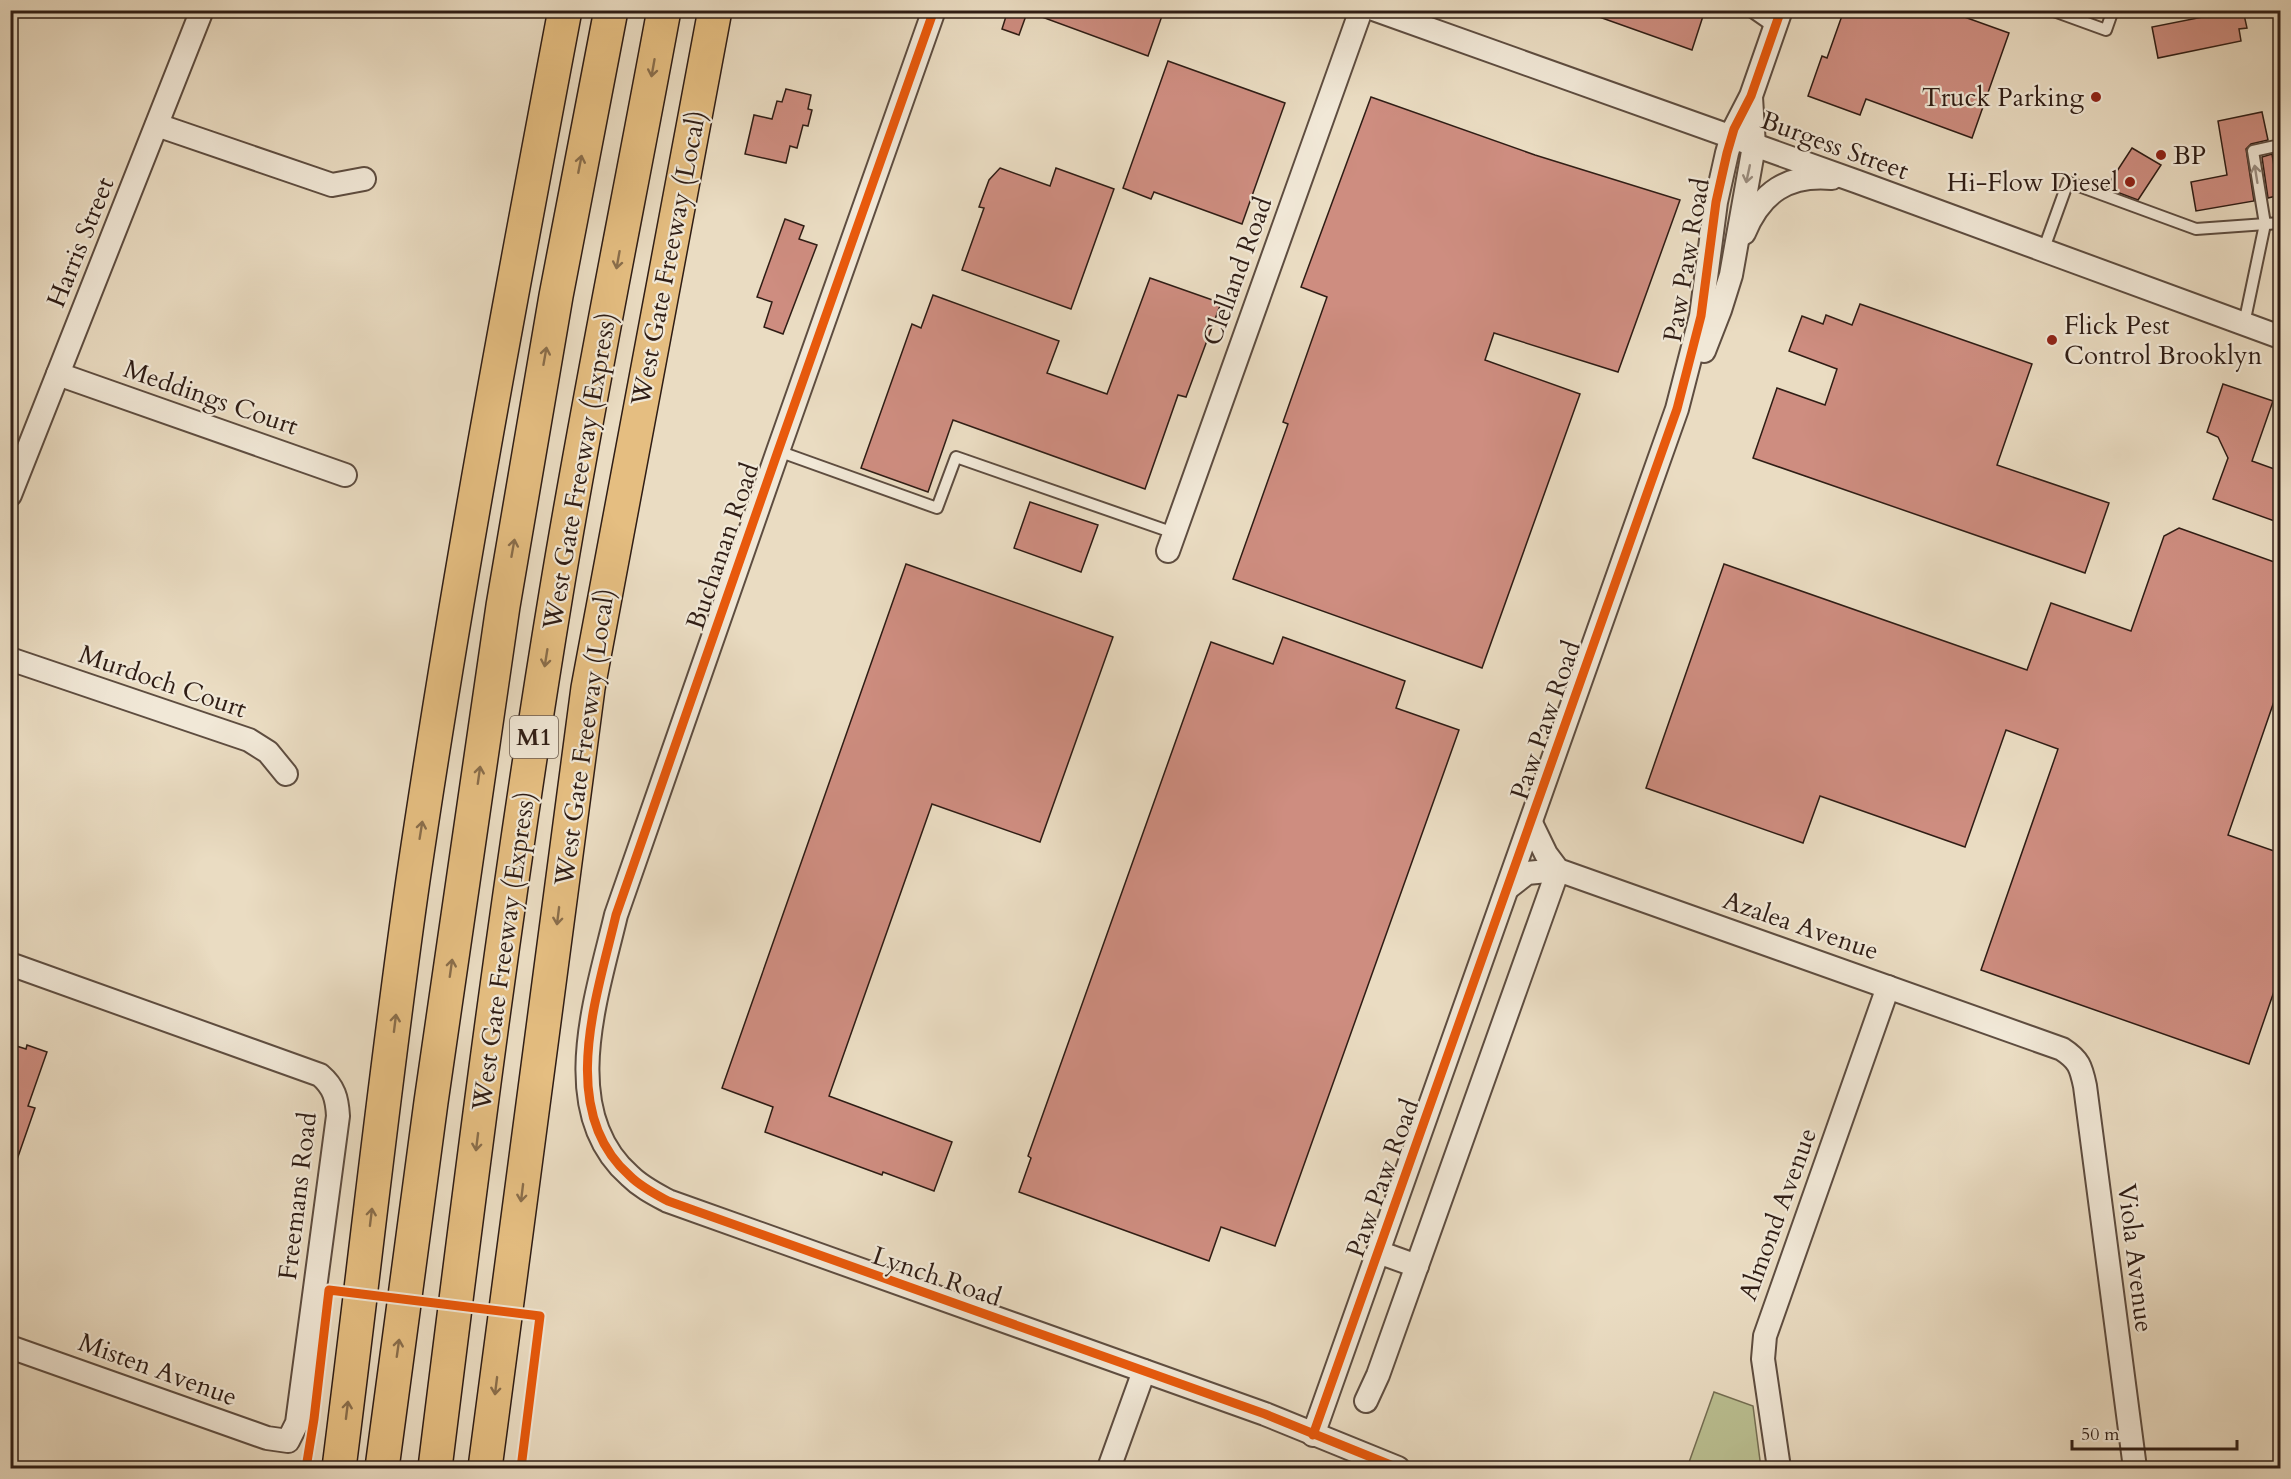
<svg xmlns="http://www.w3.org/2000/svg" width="2291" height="1479" viewBox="0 0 2291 1479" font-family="Cardo,serif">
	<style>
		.green { fill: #babf91; stroke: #746e53; stroke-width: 1.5 }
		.building { fill: #ce8d80; stroke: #2f1d15; stroke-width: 1.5 }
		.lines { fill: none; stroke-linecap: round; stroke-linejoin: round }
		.lane-casing { stroke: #5e4d40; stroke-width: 14 }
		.street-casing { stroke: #5e4d40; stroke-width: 26 }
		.highway-casing { stroke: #2f1d15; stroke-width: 36 }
		.lane { stroke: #f1e8d7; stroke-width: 10 }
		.street { stroke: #f1e8d7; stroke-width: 22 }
		.highway { stroke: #e5be81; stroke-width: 33 }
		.cycleway-casing { stroke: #f1e8d7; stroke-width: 13 }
		.cycleway { stroke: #e8590c; stroke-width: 9 }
		.oneway { stroke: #8a6e4b }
		.oneway2 { stroke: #9a8d80 }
		.poi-dot { fill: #8f2418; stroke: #f1e8d7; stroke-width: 2 }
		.labels { text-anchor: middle; stroke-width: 4.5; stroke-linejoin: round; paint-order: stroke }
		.shield { fill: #f1e8d7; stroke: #695a4f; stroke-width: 1.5 }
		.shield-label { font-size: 24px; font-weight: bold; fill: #2f1d15 }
		.poi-label { font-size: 26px; fill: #2f1d15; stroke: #f1e8d7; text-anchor: end }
		.street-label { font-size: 26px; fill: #2f1d15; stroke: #f1e8d7 }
	</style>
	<rect width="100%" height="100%" fill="#eadcc2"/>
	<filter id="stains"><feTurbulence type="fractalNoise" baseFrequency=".00333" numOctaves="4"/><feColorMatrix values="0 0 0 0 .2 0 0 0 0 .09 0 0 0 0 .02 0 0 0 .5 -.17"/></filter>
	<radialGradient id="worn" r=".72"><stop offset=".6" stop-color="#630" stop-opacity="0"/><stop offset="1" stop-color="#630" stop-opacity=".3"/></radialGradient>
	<path class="green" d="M1714,1392L1753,1406L1761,1468H1687Z"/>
	<g class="building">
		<path d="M1008,10H1028L1019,35L1002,29Z"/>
		<path d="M1031,10H1164L1148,56L1031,13Z"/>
		<path d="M1589,10H1705L1692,50L1588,13Z"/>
		<path d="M1844,10H1945L2009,33L1972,138L1866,99L1860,115L1808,96L1822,56L1827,58Z"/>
		<path d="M2238,10H2243L2247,28L2239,29L2241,41L2158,58L2152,27Z"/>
		<path d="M1168,61L1285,103L1242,224L1154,192L1151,199L1123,188Z"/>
		<path d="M786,89L811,95L808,109L812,110L808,126L803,125L797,148L790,146L786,163L745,154L754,115L772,119L777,101L782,102Z"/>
		<path d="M1371,97L1535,155L1680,200L1618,372L1494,333L1485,360L1580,394L1482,668L1233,579L1288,424L1283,422L1327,297L1301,287Z"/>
		<path d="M2262,112L2268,140L2251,144L2246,149L2254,201L2196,211L2191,182L2227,175L2218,121Z"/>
		<path d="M2132,148L2161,165L2138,200L2106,188Z"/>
		<path d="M2272,154L2274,166L2280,165V195L2268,198L2262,157Z"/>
		<path d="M1000,168L1050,186L1056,168L1114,189L1071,309L962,270L984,208L979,207L989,180Z"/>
		<path d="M785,219L804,226L799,239L817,245L783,334L764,327L772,302L757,297Z"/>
		<path d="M1150,278L1221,303L1186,397L1178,395L1145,489L953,420L928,492L861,468L912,324L921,328L933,295L1059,341L1047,373L1107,394Z"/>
		<path d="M1860,304L2032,364L1997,465L2109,503L2085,573L1753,458L1777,388L1825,405L1837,369L1789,351L1802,316L1823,324L1826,315L1852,325Z"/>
		<path d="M2223,384L2273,401L2252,461L2280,471V523L2213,499L2228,458L2218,437L2207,432Z"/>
		<path d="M1030,502L1098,525L1081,572L1014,548Z"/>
		<path d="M2179,528L2280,564V684L2228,835L2280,853V974L2249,1064L1981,970L2058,749L2006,730L1965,847L1820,796L1803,843L1646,788L1724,564L2027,670L2051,603L2131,631L2164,536Z"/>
		<path d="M906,564L1113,637L1040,842L932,804L829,1096L952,1142L934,1191L883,1172L882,1175L765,1132L773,1107L722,1088Z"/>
		<path d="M1283,637L1405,681L1396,708L1459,730L1275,1246L1221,1227L1209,1261L1019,1192L1031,1158L1028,1156L1211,642L1273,664Z"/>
		<path d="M10,1044L26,1049L27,1045L47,1052L28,1106L35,1108L13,1171H10Z"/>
	</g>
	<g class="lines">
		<g class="lane-casing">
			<g id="lane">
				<path d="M1749,10L1775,28"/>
				<path d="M2051,10L2106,30L2113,10"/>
				<path d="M2043,251L2068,182L2196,229L2280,223"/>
				<path d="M2244,324L2265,224L2253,151L2280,145"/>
				<path d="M778,451L937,508L956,457L1174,533"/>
			</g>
		</g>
		<g class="street-casing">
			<g id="street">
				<path d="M934,10L778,451L616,915C597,996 556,1111 630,1176C641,1187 655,1194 668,1201L1265,1414L1398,1468"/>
				<path d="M1376,10L1858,182L2280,337"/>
				<path d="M157,125L332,185L364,179"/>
				<path d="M1744,233C1761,192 1788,174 1832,178"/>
				<path d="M1704,351L1720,310L1731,275L1754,146L1751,97"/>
				<path d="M58,374L345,475"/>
				<path d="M10,495L202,10"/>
				<path d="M1168,551L1361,10"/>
				<path d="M10,659L249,740L268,752L286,774"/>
				<path d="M1531,823L1546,854L1558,870L2062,1049C2079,1060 2081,1067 2085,1086L2135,1468"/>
				<path d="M1509,887L1527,873L1558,870"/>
				<path d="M10,964L320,1075C334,1087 337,1098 338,1116L297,1423L288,1441L267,1438L10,1347"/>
				<path d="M1378,1252L1417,1266"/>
				<path d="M1366,1401L1378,1375L1558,870"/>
				<path d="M1313,1435L1677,409L1701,316L1716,202L1727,153L1734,129L1751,96L1781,10"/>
				<path d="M1109,1468L1144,1371"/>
				<path d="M1779,1468L1763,1359L1765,1336L1888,987"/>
			</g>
		</g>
		<g class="highway-casing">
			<g id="highway">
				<path d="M339,1468C364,1272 385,1075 413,880C456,588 510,300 565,10"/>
				<path d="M382,1468L431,1102L503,606L556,296L611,10"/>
				<path d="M435,1468C471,1177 508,884 556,594C588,399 628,205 664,10"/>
				<path d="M485,1468L588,688L715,10"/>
			</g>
		</g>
		<use href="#lane" class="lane"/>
		<use href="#street" class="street"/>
		<use href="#highway" class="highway"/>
		<g class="cycleway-casing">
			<g id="cycleway">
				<path d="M934,10L778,451L616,915C597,996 556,1111 630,1176C641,1187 655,1194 668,1201L1265,1414L1398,1468"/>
				<path d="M1313,1435L1677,409L1701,316L1716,202L1727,153L1734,129L1751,96L1781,10"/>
				<path d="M306,1468L314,1419L329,1290L540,1316L521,1468"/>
			</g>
		</g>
		<use href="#cycleway" class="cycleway"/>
	</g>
	<defs><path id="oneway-shaft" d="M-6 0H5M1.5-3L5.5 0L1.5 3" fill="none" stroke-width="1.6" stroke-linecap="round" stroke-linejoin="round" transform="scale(1.5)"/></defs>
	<g class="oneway">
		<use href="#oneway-shaft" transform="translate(653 68) rotate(100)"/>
		<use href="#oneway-shaft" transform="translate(580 164) rotate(-79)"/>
		<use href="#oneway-shaft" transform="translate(618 260) rotate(100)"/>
		<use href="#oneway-shaft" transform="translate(545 356) rotate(-80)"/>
		<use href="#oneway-shaft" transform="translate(513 548) rotate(-80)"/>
		<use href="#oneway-shaft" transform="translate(546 658) rotate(99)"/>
		<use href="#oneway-shaft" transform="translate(479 775) rotate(-82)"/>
		<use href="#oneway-shaft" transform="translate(421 830) rotate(-81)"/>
		<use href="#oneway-shaft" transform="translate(558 916) rotate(97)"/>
		<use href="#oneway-shaft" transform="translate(451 968) rotate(-82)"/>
		<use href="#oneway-shaft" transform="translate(395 1023) rotate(-83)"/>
		<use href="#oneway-shaft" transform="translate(477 1142) rotate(97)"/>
		<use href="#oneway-shaft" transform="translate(522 1193) rotate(97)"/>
		<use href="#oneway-shaft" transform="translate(371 1217) rotate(-83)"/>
		<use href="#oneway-shaft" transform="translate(398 1348) rotate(-82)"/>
		<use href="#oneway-shaft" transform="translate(496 1386) rotate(97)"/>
		<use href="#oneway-shaft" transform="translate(347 1410) rotate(-83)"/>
	</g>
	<g class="oneway2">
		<use href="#oneway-shaft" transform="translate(1748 174) rotate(102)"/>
		<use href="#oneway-shaft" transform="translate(2256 174) rotate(-99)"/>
	</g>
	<g class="poi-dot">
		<circle cx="2096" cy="97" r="6"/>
		<circle cx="2161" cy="155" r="6"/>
		<circle cx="2130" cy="182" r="6"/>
		<circle cx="2052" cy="340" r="6"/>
	</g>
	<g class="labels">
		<rect class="shield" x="510" y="716" width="48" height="42" rx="4.5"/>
		<g class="shield-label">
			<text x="534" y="745">M1</text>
		</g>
		<g class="poi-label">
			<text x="2084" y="106">Truck Parking</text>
			<text x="2173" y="164" text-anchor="start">BP</text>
			<text x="2118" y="191">Hi-Flow Diesel</text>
			<text x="2064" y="334" text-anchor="start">Flick Pest<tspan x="2064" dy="30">Control Brooklyn</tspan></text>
		</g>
		<g class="street-label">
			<text transform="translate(1835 145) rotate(20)" y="9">Burgess Street</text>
			<text transform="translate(80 242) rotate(-68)" y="9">Harris Street</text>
			<text transform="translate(668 258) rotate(-79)" y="9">West Gate Freeway (Local)</text>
			<text transform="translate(1686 260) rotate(-80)" y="9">Paw Paw Road</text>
			<text transform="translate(1237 271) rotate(-70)" y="9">Clelland Road</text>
			<text transform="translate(211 397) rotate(19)" y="9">Meddings Court</text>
			<text transform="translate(579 471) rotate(-80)" y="9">West Gate Freeway (Express)</text>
			<text transform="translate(722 546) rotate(-71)" y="9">Buchanan Road</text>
			<text transform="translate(163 681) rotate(19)" y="9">Murdoch Court</text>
			<text transform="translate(1545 720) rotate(-71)" y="9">Paw Paw Road</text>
			<text transform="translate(584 737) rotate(-82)" y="9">West Gate Freeway (Local)</text>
			<text transform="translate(1801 925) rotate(19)" y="9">Azalea Avenue</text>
			<text transform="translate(503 951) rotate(-82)" y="9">West Gate Freeway (Express)</text>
			<text transform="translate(1382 1178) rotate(-70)" y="9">Paw Paw Road</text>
			<text transform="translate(297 1196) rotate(-83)" y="9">Freemans Road</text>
			<text transform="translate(1777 1214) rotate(-70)" y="9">Almond Avenue</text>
			<text transform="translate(2136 1258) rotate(83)" y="9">Viola Avenue</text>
			<text transform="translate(937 1276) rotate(19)" y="9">Lynch Road</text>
			<text transform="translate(158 1369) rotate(20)" y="9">Misten Avenue</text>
		</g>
	</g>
	<rect width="2291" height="1479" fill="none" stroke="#eadcc2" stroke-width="36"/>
	<rect x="12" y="12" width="2267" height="1455" fill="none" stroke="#2f1d15" stroke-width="3"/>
	<rect x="18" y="18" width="2255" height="1443" fill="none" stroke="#2f1d15" stroke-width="1.5"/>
	<path d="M2072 1440v9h165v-9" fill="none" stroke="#2f1d15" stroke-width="3"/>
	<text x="2081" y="1440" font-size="18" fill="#2f1d15" stroke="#f1e8d7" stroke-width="4.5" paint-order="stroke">50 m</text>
	<rect width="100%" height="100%" filter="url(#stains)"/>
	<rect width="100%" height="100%" fill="url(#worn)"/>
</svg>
